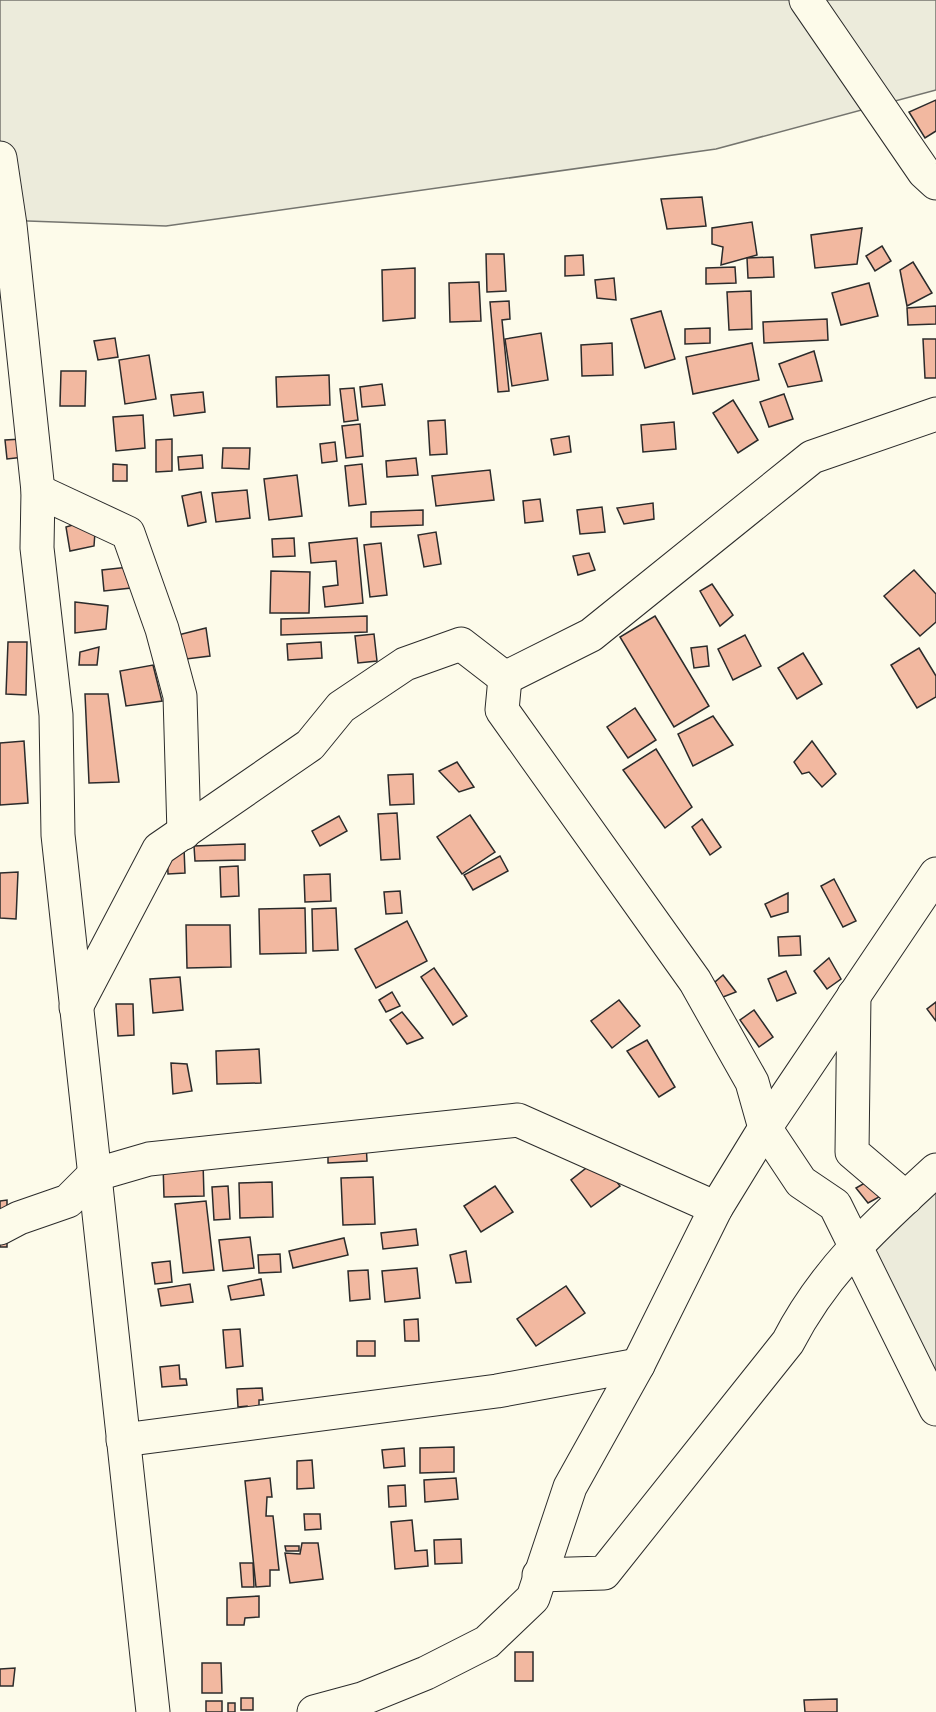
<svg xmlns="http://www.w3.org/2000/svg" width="936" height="1712" viewBox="0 0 936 1712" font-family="Signika,sans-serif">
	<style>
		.green { fill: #ecebdb; stroke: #74746e; stroke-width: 1.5 }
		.building { fill: #f2b8a0; stroke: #2b2b2b; stroke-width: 1.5 }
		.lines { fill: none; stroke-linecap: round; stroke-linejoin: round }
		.minor-casing { stroke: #2b2b2b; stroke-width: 35 }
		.minor { stroke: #fdfbea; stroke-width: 33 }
	</style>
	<rect width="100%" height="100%" fill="#fdfbea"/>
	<g class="green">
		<path d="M0,0H936V90L716,149L166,226L0,220Z"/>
		<path d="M936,1170V1409L856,1244Z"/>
	</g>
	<g class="building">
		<path d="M936,100V131L925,138L909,112Z"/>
		<path d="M702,197L706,226L667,229L661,199Z"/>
		<path d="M752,222L757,255L721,265L723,247L712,244V228Z"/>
		<path d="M862,228L857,264L815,268L811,235Z"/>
		<path d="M882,246L891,261L875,271L866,256Z"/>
		<path d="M486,254H504L506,291L487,292Z"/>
		<path d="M583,255L584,275L565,276V256Z"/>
		<path d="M773,257L774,277L748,278L747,258Z"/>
		<path d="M913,262L932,293L907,306L900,270Z"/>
		<path d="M735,267L736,283L706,284V268Z"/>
		<path d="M415,268V318L383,321L382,270Z"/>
		<path d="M614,278L616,300L597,298L595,280Z"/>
		<path d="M479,282L481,321L450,322L449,283Z"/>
		<path d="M869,283L878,316L841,325L832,293Z"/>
		<path d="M751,291L752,329L729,330L727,292Z"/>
		<path d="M509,301L510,319L502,320L509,391L498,392L490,302Z"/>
		<path d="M936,306V324L908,325L907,308Z"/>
		<path d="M661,311L675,359L645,368L631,319Z"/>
		<path d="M827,319L828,340L764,343L763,322Z"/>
		<path d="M710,328V343L685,344V329Z"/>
		<path d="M541,333L548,380L512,386L505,339Z"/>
		<path d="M115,338L118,357L98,360L94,341Z"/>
		<path d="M923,339H936V378H925Z"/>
		<path d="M612,343L613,375L582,376L581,345Z"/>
		<path d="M752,343L759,380L693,394L686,357Z"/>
		<path d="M814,351L822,381L788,387L779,364Z"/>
		<path d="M149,355L156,399L125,404L119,360Z"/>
		<path d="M61,371H86L85,406H60Z"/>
		<path d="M329,375L330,405L277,407L276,377Z"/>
		<path d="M382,384L385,405L362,407L360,387Z"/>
		<path d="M354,388L358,420L344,422L340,389Z"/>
		<path d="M203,392L205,412L174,416L171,395Z"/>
		<path d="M784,394L793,419L769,427L760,402Z"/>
		<path d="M733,400L758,440L738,453L713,413Z"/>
		<path d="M143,415L145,448L116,451L113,417Z"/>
		<path d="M445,420L447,454L430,455L428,421Z"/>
		<path d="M674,422L676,449L643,452L641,425Z"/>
		<path d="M360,424L363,456L346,458L342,426Z"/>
		<path d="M569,436L571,452L554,455L551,439Z"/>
		<path d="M22,439L24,457L7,459L5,440Z"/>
		<path d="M172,439V471L156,472V440Z"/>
		<path d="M335,442L337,461L322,463L320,444Z"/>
		<path d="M223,448H250L249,469L222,468Z"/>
		<path d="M202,455L203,468L179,470L178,457Z"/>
		<path d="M416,458L418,475L387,477L386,461Z"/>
		<path d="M113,464L127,465V481H113Z"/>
		<path d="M362,464L366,504L349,506L345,466Z"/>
		<path d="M490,470L494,500L436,506L432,476Z"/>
		<path d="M297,475L302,516L269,520L264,479Z"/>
		<path d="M247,490L250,518L216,522L212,493Z"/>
		<path d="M201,492L206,522L188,526L182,496Z"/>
		<path d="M540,499L543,521L525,523L523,501Z"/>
		<path d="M653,503L654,519L624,524L617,508Z"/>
		<path d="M602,507L605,532L580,534L577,510Z"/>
		<path d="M423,510V525L371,527V512Z"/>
		<path d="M96,518L94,546L70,551L66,527Z"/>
		<path d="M436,532L441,564L424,567L418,535Z"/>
		<path d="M294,538L295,556L273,557L272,539Z"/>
		<path d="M357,538L363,603L325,607L323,587L338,585L336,561L311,563L309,543Z"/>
		<path d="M381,543L387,595L370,597L364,545Z"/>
		<path d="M589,553L595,570L578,575L573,556Z"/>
		<path d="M129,567L131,588L104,591L102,570Z"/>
		<path d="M914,570L936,594V622L920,636L884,596Z"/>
		<path d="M271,571L310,572L309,613H270Z"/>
		<path d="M712,584L733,615L720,626L700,591Z"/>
		<path d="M75,602L108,606L106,629L75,633Z"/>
		<path d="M367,616V632L281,635V619Z"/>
		<path d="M655,616L709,706L674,727L620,637Z"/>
		<path d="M206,628L210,656L178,660L174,636Z"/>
		<path d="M374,634L377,661L358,663L355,636Z"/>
		<path d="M745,635L761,666L733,680L718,649Z"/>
		<path d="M8,642H27L26,695L6,694Z"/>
		<path d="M321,642L322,658L288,660L287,644Z"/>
		<path d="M707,646L709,666L694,668L691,648Z"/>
		<path d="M99,647L97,665H79L80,652Z"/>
		<path d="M919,648L936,676V697L917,708L891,665Z"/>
		<path d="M803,653L822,684L797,699L778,668Z"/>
		<path d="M153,665L162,701L126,706L120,671Z"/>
		<path d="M85,694H108L119,782L89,783Z"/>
		<path d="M635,708L656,740L628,758L607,727Z"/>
		<path d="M713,716L733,745L693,766L678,734Z"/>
		<path d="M24,741L28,803L0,805V743Z"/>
		<path d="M812,741L836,774L822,787L809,772L802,774L794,762Z"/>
		<path d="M656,749L692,807L665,828L623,770Z"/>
		<path d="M457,762L474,787L459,792L439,771Z"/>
		<path d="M413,774L414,804L390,805L388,775Z"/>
		<path d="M397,813L400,859L381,860L378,814Z"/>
		<path d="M470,815L495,852L462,874L437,837Z"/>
		<path d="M339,816L347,831L320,846L312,831Z"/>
		<path d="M702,819L721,847L710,855L692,827Z"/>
		<path d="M245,844V860L195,861L194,846Z"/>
		<path d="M184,848L185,873L168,874L167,849Z"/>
		<path d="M500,856L508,871L473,890L464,875Z"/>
		<path d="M238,866L239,896L221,897L220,867Z"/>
		<path d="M18,872L16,919L0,918V873Z"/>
		<path d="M330,874L331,901L305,902L304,875Z"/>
		<path d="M834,879L856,921L843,927L821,886Z"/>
		<path d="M400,891L402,913L386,914L384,892Z"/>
		<path d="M788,893V912L771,917L765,904Z"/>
		<path d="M305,908L306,953L260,954L259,909Z"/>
		<path d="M336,908L338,950L313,951L312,909Z"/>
		<path d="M407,921L427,961L376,988L355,949Z"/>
		<path d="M186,925H230L231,967L187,968Z"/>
		<path d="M800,936L801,955L779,956L778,937Z"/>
		<path d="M829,958L841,979L827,989L814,971Z"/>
		<path d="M434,968L467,1016L453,1025L421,977Z"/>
		<path d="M786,971L796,993L777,1001L768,979Z"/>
		<path d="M723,975L736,992L723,997L715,982Z"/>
		<path d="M180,977L183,1010L153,1013L150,979Z"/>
		<path d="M392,992L400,1006L386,1012L379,1000Z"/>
		<path d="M619,1000L640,1026L612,1048L591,1021Z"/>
		<path d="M936,1002V1021L927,1009Z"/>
		<path d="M116,1004H133L134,1035L118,1036Z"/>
		<path d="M754,1010L773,1037L759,1047L740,1020Z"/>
		<path d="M402,1012L423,1038L407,1044L390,1020Z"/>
		<path d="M647,1040L675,1087L659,1097L627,1051Z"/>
		<path d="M259,1049L261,1083L217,1084L216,1051Z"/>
		<path d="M171,1063L187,1064L192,1091L173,1094Z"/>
		<path d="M366,1142L367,1161L328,1163V1143Z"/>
		<path d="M599,1158L620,1186L591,1207L571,1180Z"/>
		<path d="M203,1162L204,1196L164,1197L163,1164Z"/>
		<path d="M373,1177L375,1224L343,1225L341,1178Z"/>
		<path d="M870,1180L879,1197L868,1203L856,1188Z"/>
		<path d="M272,1182L273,1217L240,1218L239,1183Z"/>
		<path d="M228,1186L230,1219L214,1220L212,1187Z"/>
		<path d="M495,1186L513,1212L481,1232L464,1206Z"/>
		<path d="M7,1200V1247H0V1201Z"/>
		<path d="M206,1201L214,1270L183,1273L175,1204Z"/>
		<path d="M416,1229L418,1245L383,1249L381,1233Z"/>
		<path d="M250,1237L254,1268L223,1271L219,1240Z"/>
		<path d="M344,1238L348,1255L293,1268L289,1251Z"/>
		<path d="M466,1251L471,1282L456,1283L450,1255Z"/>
		<path d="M280,1254L281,1272L259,1273L258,1255Z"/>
		<path d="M170,1261L172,1282L155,1284L152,1263Z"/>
		<path d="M417,1268L420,1298L385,1302L382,1271Z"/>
		<path d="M368,1270L370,1299L350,1301L348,1271Z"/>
		<path d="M261,1279L264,1295L231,1300L228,1286Z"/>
		<path d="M190,1284L193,1302L161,1306L158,1289Z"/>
		<path d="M566,1286L585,1313L536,1346L517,1319Z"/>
		<path d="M418,1319L419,1341H405L404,1320Z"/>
		<path d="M240,1329L243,1366L226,1368L223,1330Z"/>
		<rect x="357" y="1341" width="18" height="15"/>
		<path d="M179,1365L180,1379H186L187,1385L162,1387L160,1367Z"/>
		<path d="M262,1388L263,1400H259V1410L247,1411V1406L238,1407L237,1389Z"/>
		<path d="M454,1447V1472L420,1473V1448Z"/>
		<path d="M404,1448L405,1466L384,1468L382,1450Z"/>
		<path d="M312,1460L314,1488L297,1489V1461Z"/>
		<path d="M270,1478L272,1497H267L266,1516H273L279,1570H270V1586L256,1587L245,1481Z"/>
		<path d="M456,1478L458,1499L425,1502L424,1480Z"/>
		<path d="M405,1485L406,1506L389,1507L388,1486Z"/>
		<path d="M304,1514H320L321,1529L305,1530Z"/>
		<path d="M412,1520L415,1551L427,1550L428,1566L395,1569L391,1522Z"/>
		<path d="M461,1539L462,1563L435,1564L434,1540Z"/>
		<path d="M302,1543H318L323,1579L290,1583L285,1553L300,1554Z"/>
		<path d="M285,1546H299V1551H286Z"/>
		<path d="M240,1563H253L254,1587H242Z"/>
		<path d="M259,1596V1617L245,1618L244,1625H227V1598Z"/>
		<rect x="515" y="1652" width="18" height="29"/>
		<path d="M202,1663H221L222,1693H202Z"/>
		<path d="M15,1668L13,1686H0V1669Z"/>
		<rect x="241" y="1698" width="12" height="12"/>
		<path d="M837,1699V1712H805L804,1700Z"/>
		<rect x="206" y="1701" width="16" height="11"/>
		<rect x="228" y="1703" width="7" height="9"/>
	</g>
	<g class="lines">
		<g class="minor-casing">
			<g id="minor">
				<path d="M806,0L924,172L936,183"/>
				<path d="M0,158L10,225L38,491L37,548L56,715L58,835L153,1712"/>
				<path d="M38,491L128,533L162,629L180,696L184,833"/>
				<path d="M505,678L502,710L695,981L752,1082L765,1128L801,1182L835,1205L936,1409"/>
				<path d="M505,678L591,635L812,457L936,414"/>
				<path d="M854,995L852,1152L906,1198"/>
				<path d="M76,1007L159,849L310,745L341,707L405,664L461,644L505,678"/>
				<path d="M0,1228L19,1218L68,1201L94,1175L149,1159L518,1120L716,1208"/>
				<path d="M123,1440L497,1391L638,1365"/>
				<path d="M539,1575L604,1573L788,1342C825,1270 877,1224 936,1170"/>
				<path d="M314,1712L362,1699L426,1673L487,1642L533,1598L570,1487L638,1365L716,1208L765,1128L936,874"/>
			</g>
		</g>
		<use href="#minor" class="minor"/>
	</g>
</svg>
